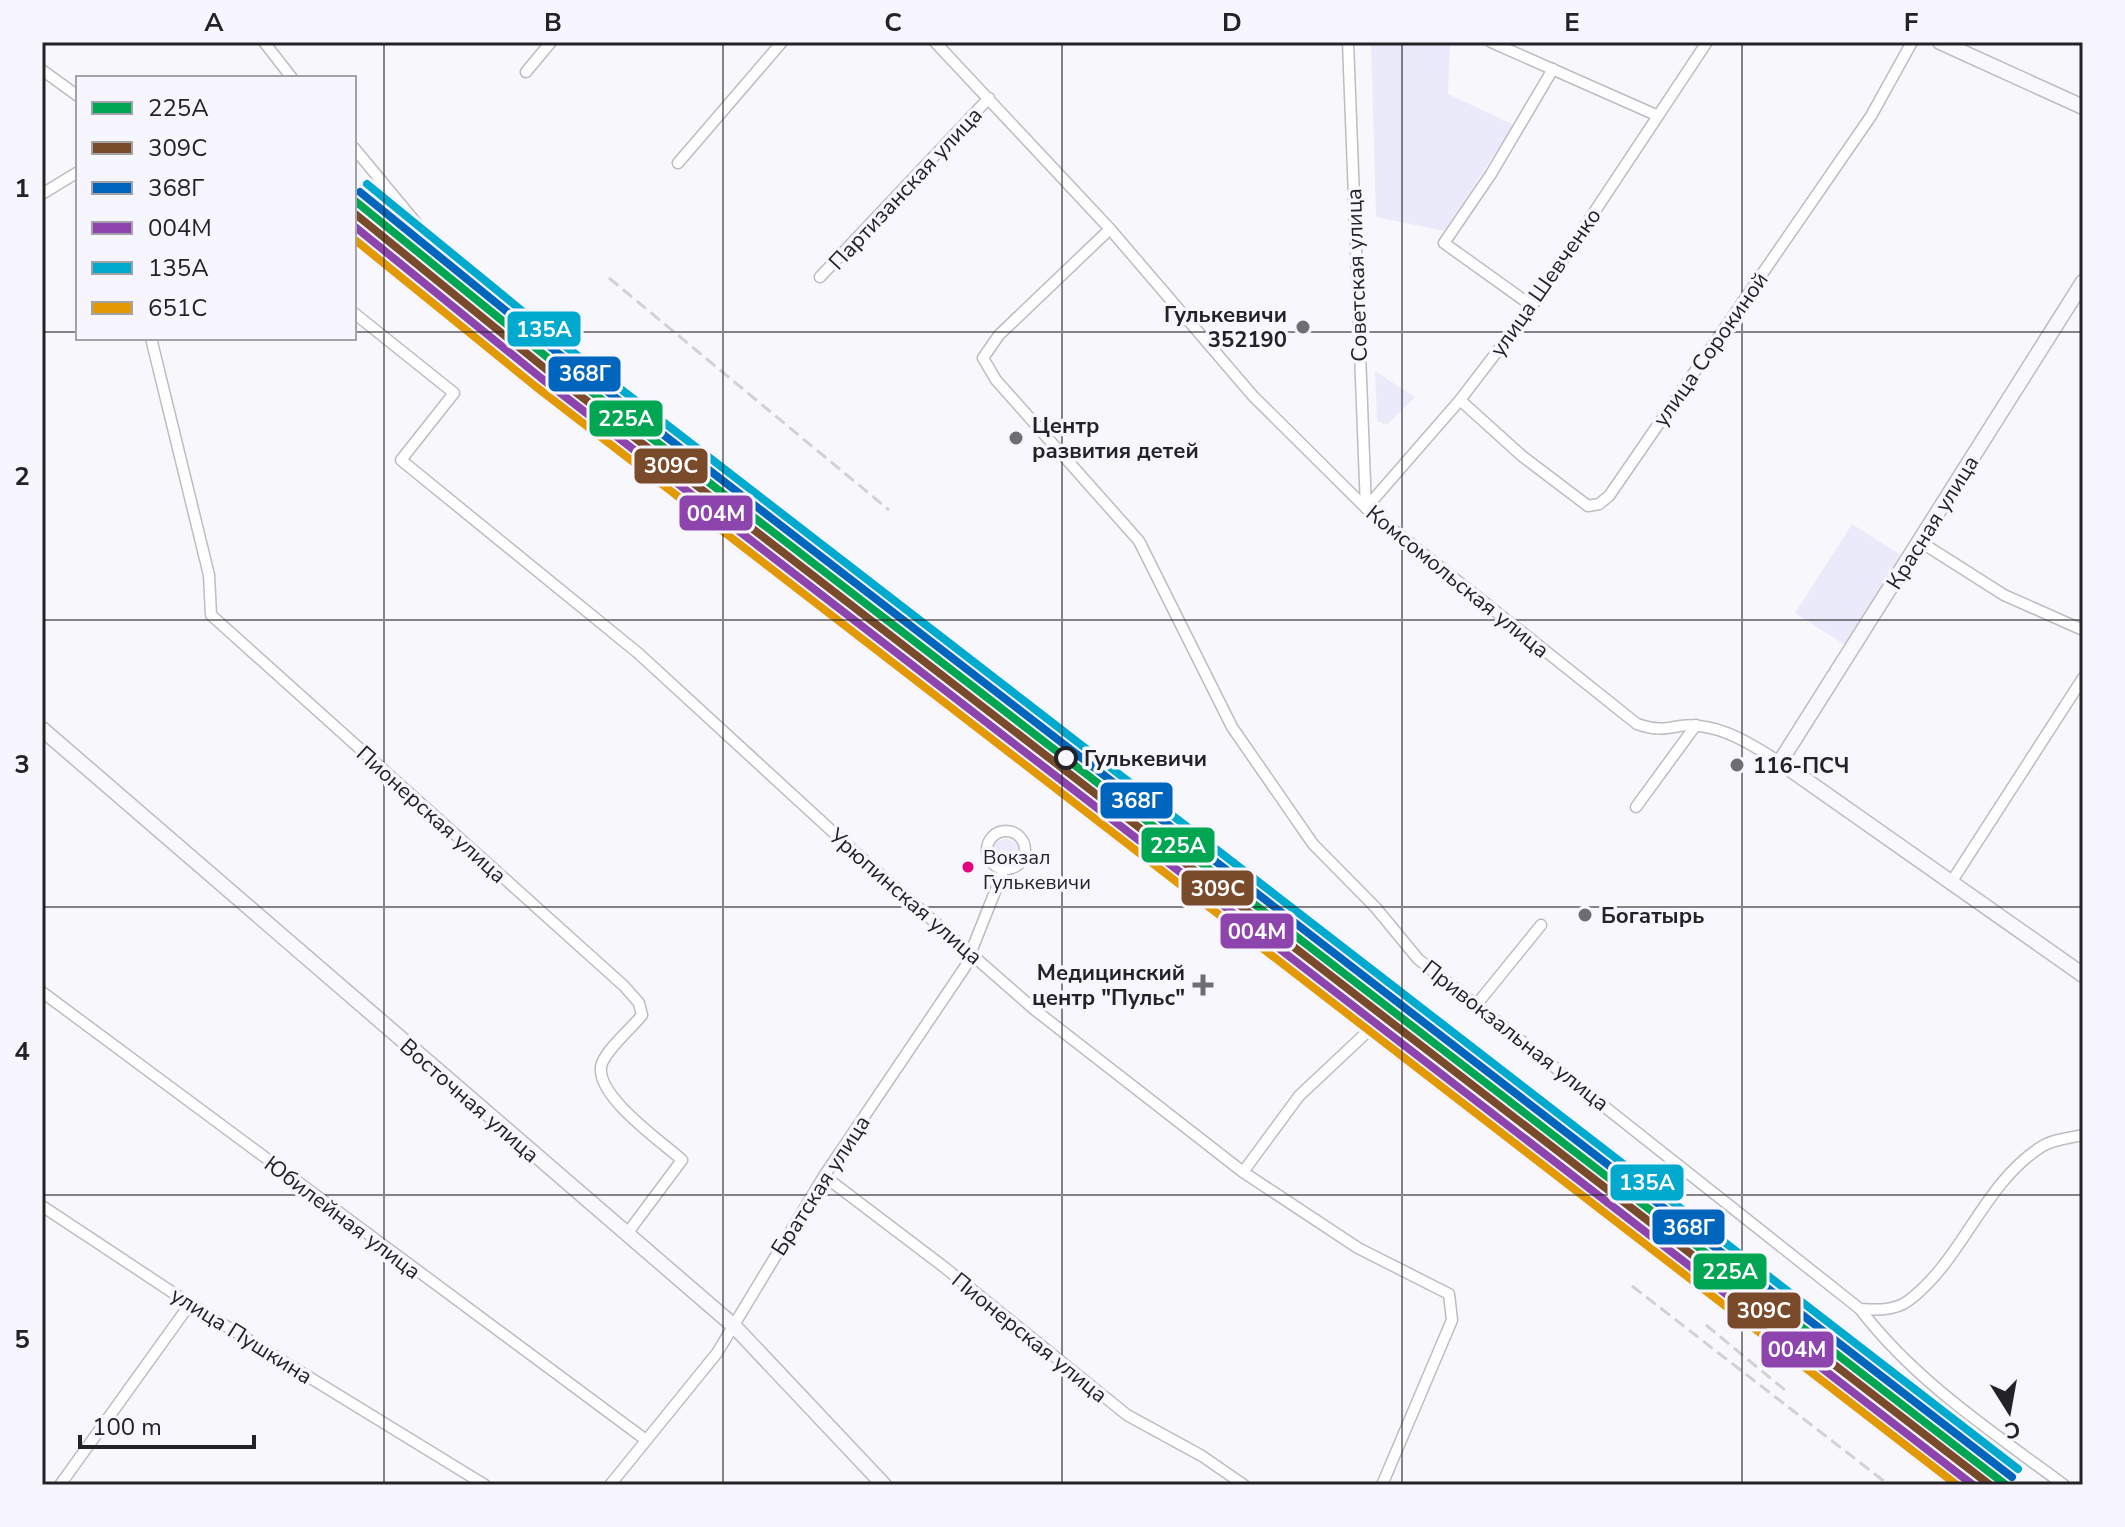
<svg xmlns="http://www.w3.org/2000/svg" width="2125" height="1527" viewBox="0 0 2125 1527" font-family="'Nunito Sans',sans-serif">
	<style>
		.green { fill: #ebeafa }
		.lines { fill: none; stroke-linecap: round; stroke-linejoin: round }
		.street-casing { stroke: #bdbdc1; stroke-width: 13 }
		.secondary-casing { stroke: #bdbdc1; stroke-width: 17 }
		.street { stroke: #fefeff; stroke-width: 10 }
		.secondary { stroke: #f9f9fb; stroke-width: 14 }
		.rail { stroke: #d2d2d2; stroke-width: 3; stroke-dasharray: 12 6; stroke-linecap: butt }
		.rail-1-casing { stroke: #f7f6fe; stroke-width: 14 }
		.rail-2-casing { stroke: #f7f6fe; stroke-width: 14 }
		.rail-3-casing { stroke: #f7f6fe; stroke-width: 14 }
		.rail-4-casing { stroke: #f7f6fe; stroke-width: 14 }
		.rail-5-casing { stroke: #f7f6fe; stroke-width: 14 }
		.rail-6-casing { stroke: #f7f6fe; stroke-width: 14 }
		.rail-1 { stroke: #00a651; stroke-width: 8 }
		.rail-2 { stroke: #7a4b2a; stroke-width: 8 }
		.rail-3 { stroke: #0065bd; stroke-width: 8 }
		.rail-4 { stroke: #8e44ad; stroke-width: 8 }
		.rail-5 { stroke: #00a9ce; stroke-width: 8 }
		.rail-6 { stroke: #e29904; stroke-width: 8 }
		.grid { fill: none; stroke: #232327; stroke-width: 2; stroke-opacity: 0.55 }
		.poi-dot { fill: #6e6e72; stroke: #f7f6fe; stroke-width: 3 }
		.stop-dot { fill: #f7f6fe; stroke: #232327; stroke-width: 4 }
		.bus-dot { fill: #e5007d; stroke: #f7f6fe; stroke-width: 3 }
		.labels { text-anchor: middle; stroke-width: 7; stroke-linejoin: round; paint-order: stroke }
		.bus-label { font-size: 20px; fill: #232327; stroke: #f7f6fe; text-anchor: start }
		.street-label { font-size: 22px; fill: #232327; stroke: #f7f6fe }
		.poi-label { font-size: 22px; font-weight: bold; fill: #232327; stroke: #f7f6fe; text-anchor: start }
		.stop-label { font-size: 22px; font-weight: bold; fill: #232327; stroke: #f7f6fe; text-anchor: start }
		.line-badge { stroke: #f7f6fe; stroke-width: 3 }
		.badge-label { font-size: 22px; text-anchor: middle; font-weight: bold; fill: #fff }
		.neatline { fill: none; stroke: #232327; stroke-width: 3 }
		.grid-label { font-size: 26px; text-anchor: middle; font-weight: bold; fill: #232327 }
	</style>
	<rect width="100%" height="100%" fill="#f8f8fc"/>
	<g class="green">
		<path d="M1371,42H1450L1448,94L1514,125L1444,231L1376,217Z"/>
		<path d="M1375,371L1415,397L1387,425L1377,421Z"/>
		<path d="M1852,524L1902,556L1845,645L1795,613Z"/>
		<circle cx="1006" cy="851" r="12"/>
	</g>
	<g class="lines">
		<g class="street-casing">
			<g id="street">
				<path d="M264,42L292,78"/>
				<path d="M935,42L1110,229L1253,396L1366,508L1637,724C1669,735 1674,722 1699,726C1729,729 1755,747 1780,762"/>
				<path d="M1348,42L1366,508"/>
				<path d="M1491,42L1656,115"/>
				<path d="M42,70L78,96"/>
				<path d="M526,72L551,42"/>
				<path d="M354,148L441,253"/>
				<path d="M678,163L782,42"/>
				<path d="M42,194L78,172"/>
				<path d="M1110,229L999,335L983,358L996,380L1139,541L1232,727L1313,844L1376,908L1418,959L1860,1309C1876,1310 1894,1311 1908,1301C1963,1260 1983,1184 2041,1147C2053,1139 2070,1138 2083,1135"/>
				<path d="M820,277L989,98"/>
				<path d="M1532,306L1444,243L1491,174L1553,69"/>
				<path d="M354,313L454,393L401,460L638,653L858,855L1035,1010L1243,1172L1358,1248L1449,1294L1452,1320L1382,1485"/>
				<path d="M151,338L209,575L211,615L624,986L639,1003L642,1015C631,1029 609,1047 602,1063C591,1093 661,1141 682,1160L626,1235"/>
				<path d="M1460,400L1522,456L1588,506L1599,504L1609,496L1871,116L1912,42"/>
				<path d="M1366,508L1460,400L1532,306L1707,42"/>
				<path d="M1919,541L2004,595L2083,630"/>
				<path d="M1636,807L1696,725"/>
				<circle cx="1006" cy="850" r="19"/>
				<path d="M1952,881L2083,678"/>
				<path d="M42,992L646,1440"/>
				<path d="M1477,1004L1541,925"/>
				<path d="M1243,1172L1299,1096L1365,1034"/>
				<path d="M824,1176L944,1267L1127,1415L1202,1456L1244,1485"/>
				<path d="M42,1206L190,1304L485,1485"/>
				<path d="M1860,1309C1915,1381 1991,1431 2064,1485"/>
				<path d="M60,1485L190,1304"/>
				<path d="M610,1485L717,1353L824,1176L965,967L1004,869"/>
			</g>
		</g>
		<g class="secondary-casing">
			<g id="secondary">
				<path d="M1940,42L2083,107"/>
				<path d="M2083,282L1780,762L2083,975"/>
				<path d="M42,729L734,1326L884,1485"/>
			</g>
		</g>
		<use href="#street" class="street"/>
		<use href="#secondary" class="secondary"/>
		<g class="rail">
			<path d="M609,278L889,510"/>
			<path d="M1632,1286L1889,1485"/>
			<path d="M1706,1325L1786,1391"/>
		</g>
		<g class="rail-1-casing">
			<path id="rail-1" d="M354,200L553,362L2006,1485"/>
		</g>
		<g class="rail-2-casing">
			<path id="rail-2" d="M354,213L547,370L1990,1485"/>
		</g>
		<g class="rail-3-casing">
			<path id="rail-3" d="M360,192L559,354L2012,1477"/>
		</g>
		<g class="rail-4-casing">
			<path id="rail-4" d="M354,226L541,378L1973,1485"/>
		</g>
		<g class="rail-5-casing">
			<path id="rail-5" d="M367,184L565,346L2018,1469"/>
		</g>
		<g class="rail-6-casing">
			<path id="rail-6" d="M354,239L535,386L1957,1485"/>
		</g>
		<use href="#rail-1" class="rail-1"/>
		<use href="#rail-2" class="rail-2"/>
		<use href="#rail-3" class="rail-3"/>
		<use href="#rail-4" class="rail-4"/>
		<use href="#rail-5" class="rail-5"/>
		<use href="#rail-6" class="rail-6"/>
	</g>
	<path class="grid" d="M384,42V1485M723,42V1485M1062,42V1485M1402,42V1485M1742,42V1485M42,332H78M354,332H2083M42,620H2083M42,907H2083M42,1195H2083"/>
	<g class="poi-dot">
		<circle cx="1303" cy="327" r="8"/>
		<circle cx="1016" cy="438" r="8"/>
		<circle cx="1737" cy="765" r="8"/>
		<circle cx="1585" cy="915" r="8"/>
		<path d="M1199 973h8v8h8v8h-8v8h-8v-8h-8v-8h8z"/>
	</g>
	<circle class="stop-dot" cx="1066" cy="758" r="10"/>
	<circle class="bus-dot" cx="968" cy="867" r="7"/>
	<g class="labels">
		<g class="bus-label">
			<text x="983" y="864">Вокзал<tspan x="983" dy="25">Гулькевичи</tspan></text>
		</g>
		<g class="street-label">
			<text transform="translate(905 188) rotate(-47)" y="8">Партизанская улица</text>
			<text transform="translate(1356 275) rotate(-92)" y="8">Советская улица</text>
			<text transform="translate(1545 282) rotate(-55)" y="8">улица Шевченко</text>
			<text transform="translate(1710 349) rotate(-55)" y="8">улица Сорокиной</text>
			<text transform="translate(1932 522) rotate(-58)" y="8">Красная улица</text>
			<text transform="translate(1458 581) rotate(39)" y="8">Комсомольская улица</text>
			<text transform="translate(432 814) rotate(42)" y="8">Пионерская улица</text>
			<text transform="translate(906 896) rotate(41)" y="8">Урюпинская улица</text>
			<text transform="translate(1516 1035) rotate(38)" y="8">Привокзальная улица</text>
			<text transform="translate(470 1100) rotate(41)" y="8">Восточная улица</text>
			<text transform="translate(820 1185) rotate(-57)" y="8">Братская улица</text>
			<text transform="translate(343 1217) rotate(37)" y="8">Юбилейная улица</text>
			<text transform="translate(242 1335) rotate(32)" y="8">улица Пушкина</text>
			<text transform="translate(1030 1337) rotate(39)" y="8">Пионерская улица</text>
		</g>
		<g class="poi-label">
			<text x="1287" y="322" text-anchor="end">Гулькевичи<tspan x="1287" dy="25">352190</tspan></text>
			<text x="1032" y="433">Центр<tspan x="1032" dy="25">развития детей</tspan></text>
			<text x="1753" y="773">116-ПСЧ</text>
			<text x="1601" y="923">Богатырь</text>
			<text x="1185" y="980" text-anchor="end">Медицинский<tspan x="1185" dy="25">центр "Пульс"</tspan></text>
		</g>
		<g class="stop-label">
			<text x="1084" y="766">Гулькевичи</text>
		</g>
	</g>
	<g class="line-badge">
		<rect x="506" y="310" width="76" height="38" rx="8" fill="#00a9ce"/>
		<rect x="547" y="355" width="75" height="38" rx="8" fill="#0065bd"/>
		<rect x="588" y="399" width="76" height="39" rx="8" fill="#00a651"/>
		<rect x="633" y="447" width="76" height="38" rx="8" fill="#7a4b2a"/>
		<rect x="678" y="494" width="76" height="38" rx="8" fill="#8e44ad"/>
		<rect x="1099" y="781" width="75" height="39" rx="8" fill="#0065bd"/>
		<rect x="1140" y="826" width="76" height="38" rx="8" fill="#00a651"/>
		<rect x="1180" y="869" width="75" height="38" rx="8" fill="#7a4b2a"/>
		<rect x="1219" y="912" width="76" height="38" rx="8" fill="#8e44ad"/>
		<rect x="1609" y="1163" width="76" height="39" rx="8" fill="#00a9ce"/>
		<rect x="1651" y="1208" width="75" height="38" rx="8" fill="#0065bd"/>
		<rect x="1692" y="1252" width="76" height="39" rx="8" fill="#00a651"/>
		<rect x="1726" y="1291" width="76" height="39" rx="8" fill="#7a4b2a"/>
		<rect x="1760" y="1330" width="75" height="39" rx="8" fill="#8e44ad"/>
	</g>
	<g class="badge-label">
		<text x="544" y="337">135А</text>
		<text x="585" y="381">368Г</text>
		<text x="626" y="426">225А</text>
		<text x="671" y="473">309С</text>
		<text x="716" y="521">004М</text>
		<text x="1137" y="808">368Г</text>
		<text x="1178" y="853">225А</text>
		<text x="1218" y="896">309С</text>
		<text x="1257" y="939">004М</text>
		<text x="1647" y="1190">135А</text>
		<text x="1689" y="1235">368Г</text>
		<text x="1730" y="1279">225А</text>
		<text x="1764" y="1318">309С</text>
		<text x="1797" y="1357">004М</text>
	</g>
	<rect width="2125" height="1527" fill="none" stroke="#f7f6fe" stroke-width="88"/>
	<rect x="76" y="76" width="280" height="264" fill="#f7f6fe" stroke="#a2a2a8" stroke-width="2"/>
	<rect x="92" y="102" width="40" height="12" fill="#00a651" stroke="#a2a2a8" stroke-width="2"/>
	<text x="148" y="116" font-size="24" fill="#232327">225А</text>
	<rect x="92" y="142" width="40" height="12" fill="#7a4b2a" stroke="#a2a2a8" stroke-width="2"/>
	<text x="148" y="156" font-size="24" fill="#232327">309С</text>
	<rect x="92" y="182" width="40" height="12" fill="#0065bd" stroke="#a2a2a8" stroke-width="2"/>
	<text x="148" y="196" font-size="24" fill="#232327">368Г</text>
	<rect x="92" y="222" width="40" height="12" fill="#8e44ad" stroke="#a2a2a8" stroke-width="2"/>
	<text x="148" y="236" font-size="24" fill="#232327">004М</text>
	<rect x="92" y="262" width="40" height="12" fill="#00a9ce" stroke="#a2a2a8" stroke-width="2"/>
	<text x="148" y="276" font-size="24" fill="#232327">135А</text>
	<rect x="92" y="302" width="40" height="12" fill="#e29904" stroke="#a2a2a8" stroke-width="2"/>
	<text x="148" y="316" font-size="24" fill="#232327">651С</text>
	<g transform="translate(2009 1411) rotate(169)" stroke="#f7f6fe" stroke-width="6" paint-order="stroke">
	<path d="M0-6L14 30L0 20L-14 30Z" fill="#232327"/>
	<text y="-12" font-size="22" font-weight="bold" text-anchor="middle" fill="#232327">С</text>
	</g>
	<path d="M80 1435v12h174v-12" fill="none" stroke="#232327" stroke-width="4"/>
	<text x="92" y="1435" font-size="24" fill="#232327" stroke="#f7f6fe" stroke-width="6" paint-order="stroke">100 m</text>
	<rect x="44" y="44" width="2037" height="1439" class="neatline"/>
	<g class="grid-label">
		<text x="214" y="31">A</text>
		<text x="553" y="31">B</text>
		<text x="893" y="31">C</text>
		<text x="1232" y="31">D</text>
		<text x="1572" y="31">E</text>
		<text x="1911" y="31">F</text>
		<text x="22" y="197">1</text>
		<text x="22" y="485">2</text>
		<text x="22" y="773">3</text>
		<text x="22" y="1060">4</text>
		<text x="22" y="1348">5</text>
	</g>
</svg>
